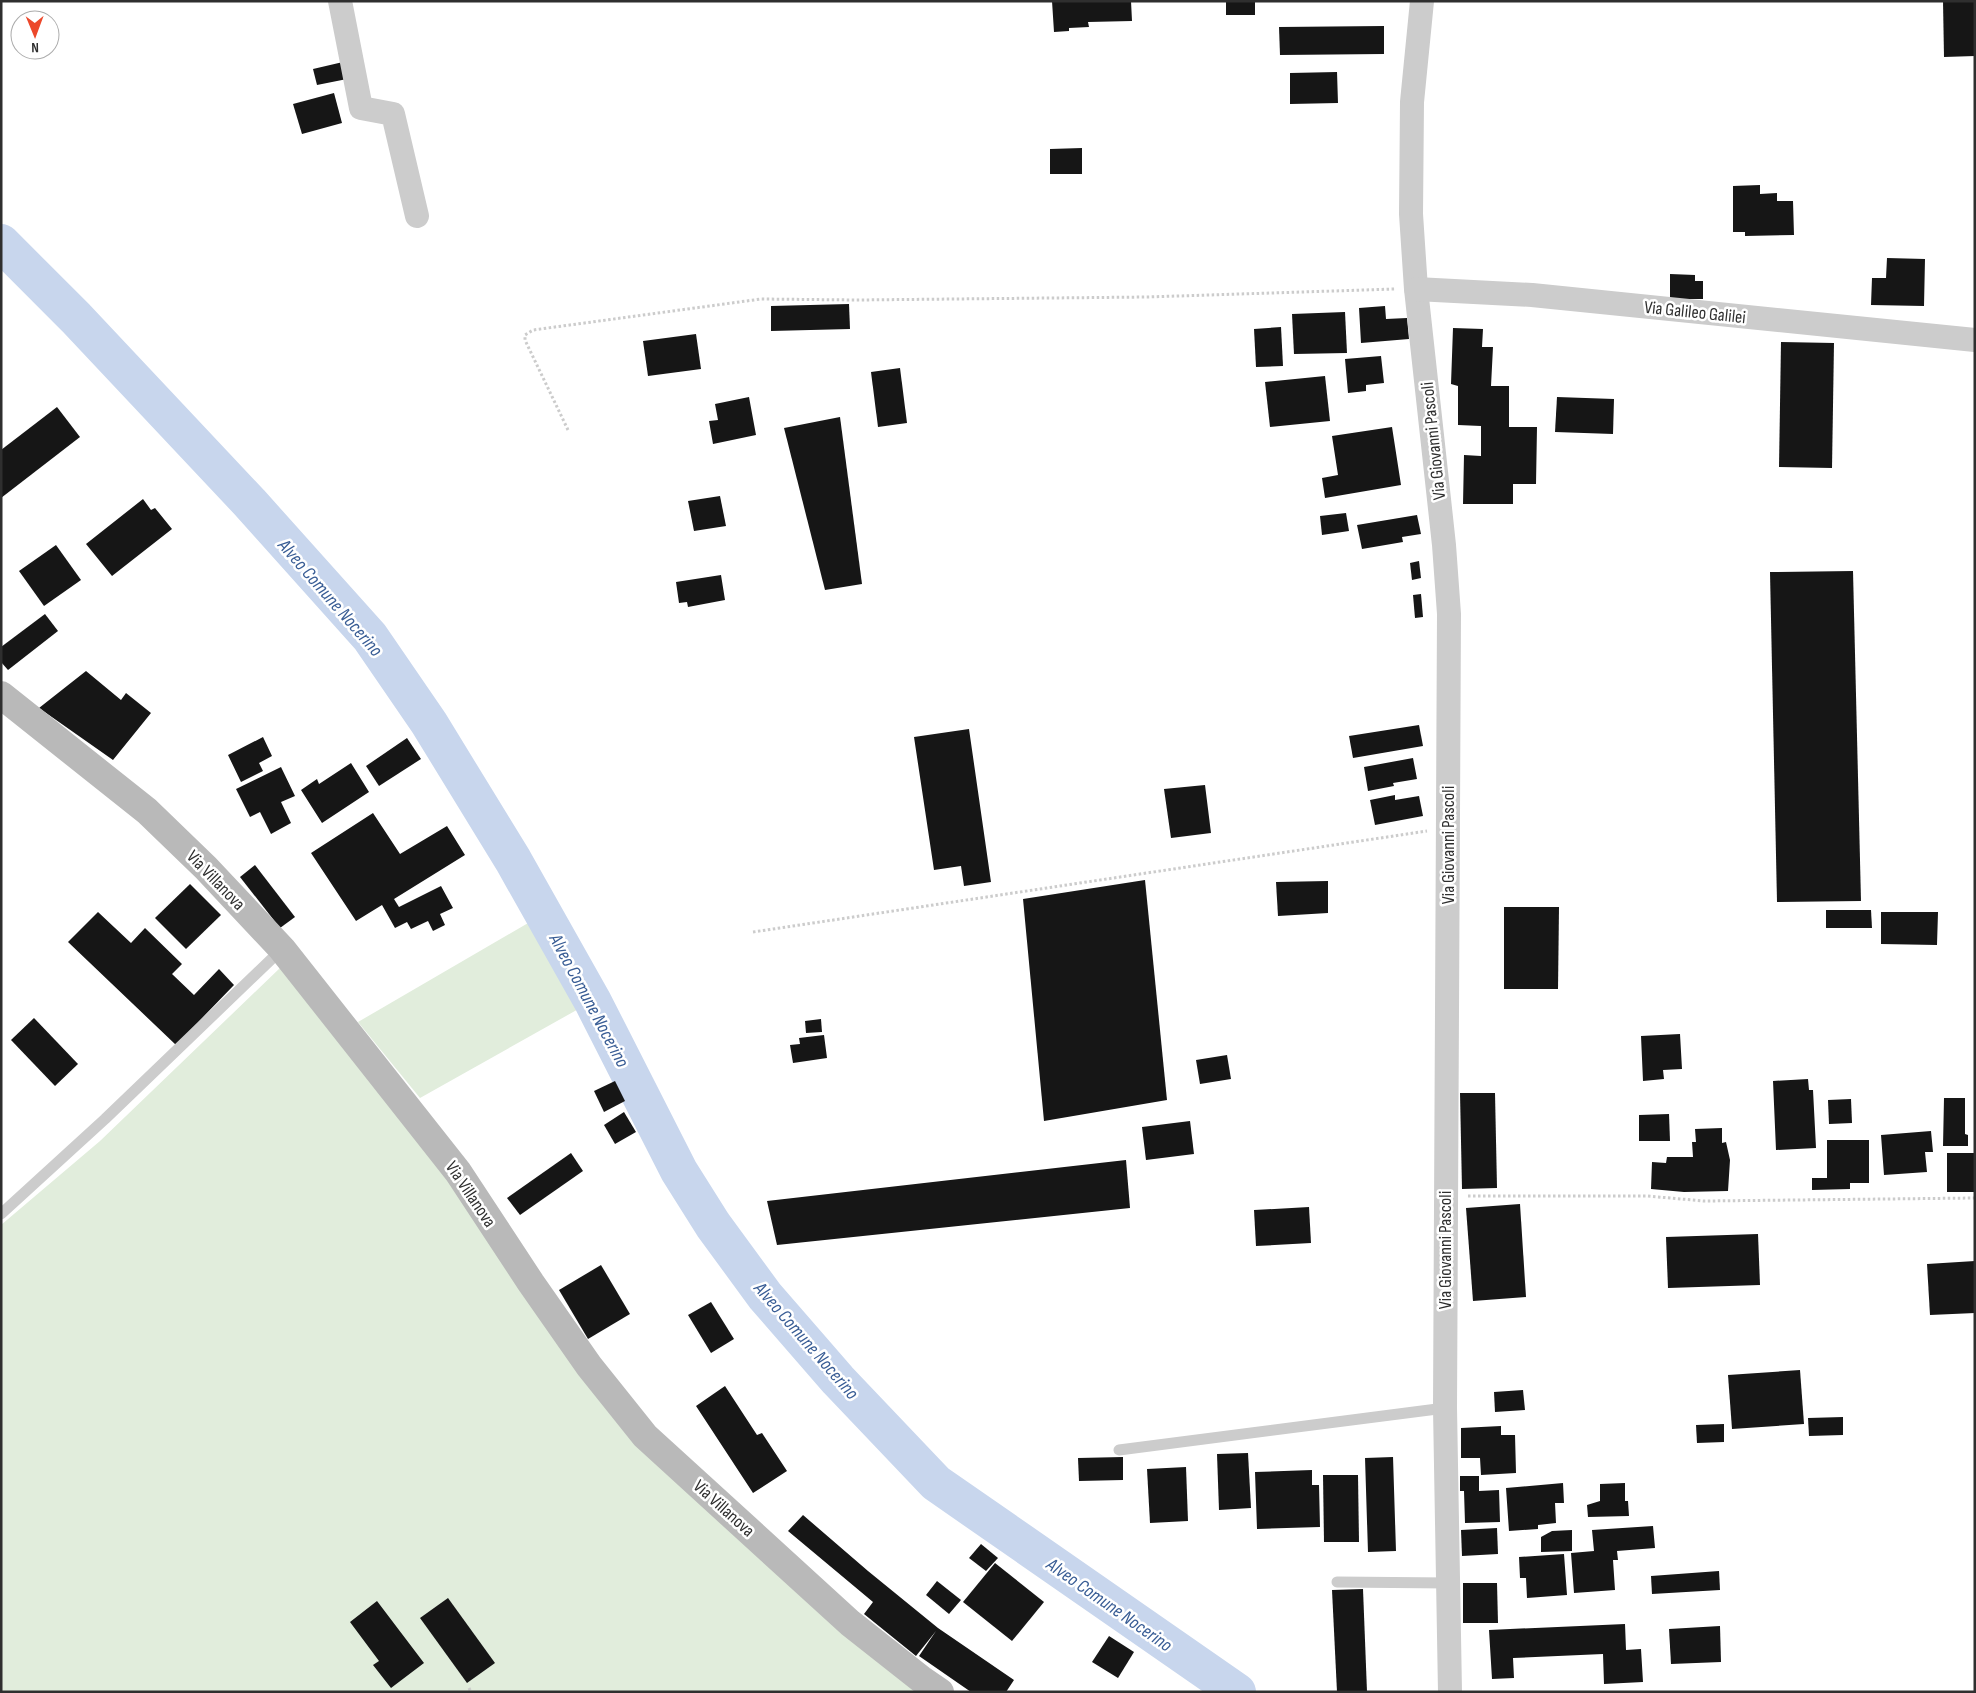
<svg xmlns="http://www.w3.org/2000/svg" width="1976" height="1693" viewBox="0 0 1976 1693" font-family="'Sofia Sans Condensed',sans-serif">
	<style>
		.green { fill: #e1eddc }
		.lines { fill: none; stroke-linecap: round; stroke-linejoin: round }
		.river { stroke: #c8d6ed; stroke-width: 38 }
		.building { fill: #161616 }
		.path { stroke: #ccc; stroke-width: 3; stroke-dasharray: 2.5 2.5; stroke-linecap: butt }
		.service { stroke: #ccc; stroke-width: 11 }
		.minor { stroke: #ccc; stroke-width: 24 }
		.secondary { stroke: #b9b9b9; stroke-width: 28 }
		.labels { text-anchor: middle; stroke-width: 5; stroke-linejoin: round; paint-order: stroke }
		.street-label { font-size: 18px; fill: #2f2f2f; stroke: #fff }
		.water-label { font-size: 19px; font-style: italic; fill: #395d95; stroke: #fff }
	</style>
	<rect width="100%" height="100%" fill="#fff"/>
	<g class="green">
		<path d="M535,919L582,1007L420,1098L358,1022Z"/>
		<path d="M281,967L450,1182L579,1373L921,1692H1V1225L100,1141Z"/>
	</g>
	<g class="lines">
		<path class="river" d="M1,243L76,318L250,503L370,637L429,723L513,860L593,1002L679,1171L713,1225L765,1296L838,1380L936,1483L1237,1692"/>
	</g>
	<g class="building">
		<path d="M1052,1H1131L1132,21L1088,22L1089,27L1069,28V31L1054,32Z"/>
		<rect x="1226" y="1" width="29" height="14"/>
		<path d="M1943,1H1975V56L1944,57Z"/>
		<path d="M1384,26V54L1280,55L1279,27Z"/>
		<path d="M343,62L347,79L317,85L313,69Z"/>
		<path d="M1337,72L1338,103L1290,104V73Z"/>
		<path d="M334,93L342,123L302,134L293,104Z"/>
		<path d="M1082,148V174H1050V149Z"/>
		<path d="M1760,185V194L1777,193V201H1793L1794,235L1745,236V232H1733V186Z"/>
		<path d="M1887,258L1925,259L1924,306L1871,305L1872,278H1886Z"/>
		<path d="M1670,274L1695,275V281H1703V299H1670Z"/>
		<path d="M849,304L850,329L771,331V306Z"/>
		<path d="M1385,306L1386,319L1407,318L1409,339L1361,343L1359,308Z"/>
		<path d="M1345,312L1347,353L1294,354L1292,314Z"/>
		<path d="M1281,327L1283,366L1256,367L1254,329Z"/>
		<path d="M1453,328L1483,329L1482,347H1493L1491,386H1509V427H1537L1536,484H1513V504H1463L1464,455L1481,456V426L1458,425V386L1451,384Z"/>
		<path d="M696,334L701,369L648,376L643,341Z"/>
		<path d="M1781,342L1834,343L1832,468L1779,467Z"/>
		<path d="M1381,356L1384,383L1366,385V391L1348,393L1345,359Z"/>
		<path d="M900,368L907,423L878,427L871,372Z"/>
		<path d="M1325,376L1330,421L1270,427L1265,382Z"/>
		<path d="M749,397L756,435L713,444L709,421L718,420L715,404Z"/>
		<path d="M1557,397L1614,399L1613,434L1555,432Z"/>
		<path d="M57,407L80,437L1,498V450Z"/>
		<path d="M840,417L862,584L825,590L784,428Z"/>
		<path d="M1392,427L1401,485L1325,498L1322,478L1338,475L1332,436Z"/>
		<path d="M720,496L726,526L694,531L688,501Z"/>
		<path d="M143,499L151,510L155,508L172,529L112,576L86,544Z"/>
		<path d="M1346,513L1349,531L1322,535L1320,516Z"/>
		<path d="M1417,515L1421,534L1402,537L1403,542L1362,549L1357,525Z"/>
		<path d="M56,545L81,580L44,606L19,571Z"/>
		<path d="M1419,561L1421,578L1412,580L1410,563Z"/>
		<path d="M1853,571L1861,901L1777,902L1770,572Z"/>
		<path d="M721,575L725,600L688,607L687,602L679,603L676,582Z"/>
		<path d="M1421,594L1423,617L1415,618L1413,595Z"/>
		<path d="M45,614L58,631L8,670L1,662V647Z"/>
		<path d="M86,671L121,700L126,693L151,713L113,760L39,708Z"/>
		<path d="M1419,725L1423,746L1353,758L1349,736Z"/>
		<path d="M969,729L991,882L964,886L961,866L934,870L914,737Z"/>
		<path d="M263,737L272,756L259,763L263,771L241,782L228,755Z"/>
		<path d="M407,738L421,759L379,786L366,766Z"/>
		<path d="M1413,758L1417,779L1393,783L1394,786L1368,791L1364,767Z"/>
		<path d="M351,763L369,792L322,823L301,790L317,779L319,784Z"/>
		<path d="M281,767L295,796L281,802L291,823L271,834L260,812L250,817L236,789Z"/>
		<path d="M1205,785L1211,833L1171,838L1164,789Z"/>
		<path d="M1395,795V800L1419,796L1423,816L1375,825L1370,800Z"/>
		<path d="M373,813L400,854L447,826L465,855L394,899L399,907L441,886L453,908L440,914L445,925L433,931L428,921L411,929L407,922L395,928L382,905L356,921L311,853Z"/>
		<path d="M255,865L295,917L280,928L240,877Z"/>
		<path d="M1145,880L1167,1100L1044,1121L1023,899Z"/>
		<path d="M1328,881V913L1278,916L1276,882Z"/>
		<path d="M190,884L221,915L186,949L155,918Z"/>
		<path d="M1504,907H1559L1558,989H1504Z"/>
		<path d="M1826,910H1871L1872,928H1826Z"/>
		<path d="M98,912L131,943L145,928L182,964L172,974L194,995L219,969L234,985L176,1045L68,942Z"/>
		<path d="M1881,912H1938L1937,945L1881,944Z"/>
		<path d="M34,1018L78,1064L55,1086L11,1040Z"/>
		<path d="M821,1019L822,1032L806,1033L805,1021Z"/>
		<path d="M1680,1034L1682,1069L1663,1070L1664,1079L1643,1081L1641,1036Z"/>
		<path d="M824,1035L827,1058L793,1063L790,1045L800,1044L799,1038Z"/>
		<path d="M1227,1055L1231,1079L1200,1084L1196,1060Z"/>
		<path d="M1808,1079L1809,1090H1813L1816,1148L1776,1150L1773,1081Z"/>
		<path d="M615,1081L625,1101L604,1112L594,1091Z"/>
		<path d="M1460,1093H1495L1497,1188L1462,1189Z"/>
		<path d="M1944,1098H1965V1134L1968,1135V1146H1943Z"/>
		<path d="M1851,1099L1852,1123L1829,1124L1828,1100Z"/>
		<path d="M624,1112L636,1132L615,1144L604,1125Z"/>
		<path d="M1669,1114L1670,1141H1639V1115Z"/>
		<path d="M1190,1121L1194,1154L1146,1160L1142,1127Z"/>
		<path d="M1722,1128V1143L1726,1142L1730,1160L1728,1191L1684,1192L1651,1189L1652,1162L1666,1163L1667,1157H1693L1692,1142H1696L1695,1129Z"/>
		<path d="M1931,1131L1933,1152H1925L1927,1172L1884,1175L1881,1135Z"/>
		<path d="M1827,1140H1869V1183H1850V1189L1812,1190V1178H1827Z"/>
		<path d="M571,1153L583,1171L520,1215L507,1198Z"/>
		<rect x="1947" y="1153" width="28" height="39"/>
		<path d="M1126,1160L1130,1208L777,1245L767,1201Z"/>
		<path d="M1520,1204L1526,1297L1473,1301L1466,1208Z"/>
		<path d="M1309,1207L1311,1243L1256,1246L1254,1210Z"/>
		<path d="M1758,1234L1760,1285L1668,1288L1666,1237Z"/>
		<path d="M1975,1261V1313L1930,1315L1927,1264Z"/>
		<path d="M601,1265L630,1314L588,1339L559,1290Z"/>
		<path d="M711,1302L734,1339L711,1353L688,1315Z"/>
		<path d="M1800,1370L1804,1424L1732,1429L1728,1375Z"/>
		<path d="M725,1386L757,1435L762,1433L787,1471L753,1493L696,1406Z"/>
		<path d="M1523,1390L1525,1410L1495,1412L1494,1392Z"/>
		<path d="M1843,1417V1435L1809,1436L1808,1418Z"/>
		<path d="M1724,1424V1442L1697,1443L1696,1425Z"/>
		<path d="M1501,1426V1435H1515L1516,1473L1481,1475L1480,1458H1461V1428Z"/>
		<path d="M1248,1453L1251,1508L1219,1510L1217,1454Z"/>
		<path d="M1123,1457V1480L1079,1481L1078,1458Z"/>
		<path d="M1393,1457L1396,1551L1368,1552L1365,1458Z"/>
		<path d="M1186,1467L1188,1521L1150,1523L1147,1469Z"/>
		<path d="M1312,1470V1485H1319L1320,1527L1257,1529L1255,1472Z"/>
		<path d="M1323,1475H1358L1359,1542H1324Z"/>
		<path d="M1460,1476H1479V1491L1499,1490L1500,1522L1465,1523L1464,1491H1460Z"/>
		<path d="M1563,1483L1564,1503H1555L1556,1523L1538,1525V1529L1509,1531L1506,1488Z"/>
		<path d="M1625,1483V1501H1628L1629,1516L1588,1517L1587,1505L1600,1501V1484Z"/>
		<path d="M803,1515L868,1571L938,1628L1014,1680L1006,1692H971L919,1656L936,1631L916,1656L864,1614L873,1602L788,1531Z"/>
		<path d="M1653,1526L1655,1548L1617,1551L1618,1560H1613L1615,1590L1574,1593L1571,1553L1594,1551L1592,1530Z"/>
		<path d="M1497,1528L1498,1554L1462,1556L1461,1530Z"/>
		<path d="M1572,1530V1551L1541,1552V1537L1552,1531Z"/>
		<path d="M981,1544L998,1558L986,1571L969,1558Z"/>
		<path d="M1564,1554L1567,1595L1527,1598L1526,1578H1520L1519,1557Z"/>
		<path d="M995,1563L1044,1602L1012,1641L963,1602Z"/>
		<path d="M1719,1571L1720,1590L1652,1594L1651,1576Z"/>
		<path d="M937,1581L961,1600L949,1614L926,1595Z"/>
		<path d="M1463,1583H1497L1498,1623H1463Z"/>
		<path d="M1363,1589L1367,1692H1337L1332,1590Z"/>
		<path d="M448,1598L495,1663L467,1683L420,1618Z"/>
		<path d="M377,1601L424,1663L391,1688L373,1665L379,1661L350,1622Z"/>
		<path d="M1625,1624L1626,1650L1641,1649L1643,1682L1604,1684L1603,1654L1513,1658L1514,1678L1492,1679L1489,1630Z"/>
		<path d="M1720,1626L1721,1662L1671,1664L1669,1629Z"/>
		<path d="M1109,1636L1134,1652L1118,1678L1092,1662Z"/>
	</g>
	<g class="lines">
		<g class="path">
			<path d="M568,430L525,340V335L533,330L761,299L858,300L1147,297L1395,289"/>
			<path d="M753,932L1427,831"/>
			<path d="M1468,1196H1647L1704,1201L1975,1198"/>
			<path d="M469,1688L471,1692"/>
		</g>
		<g class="service">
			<path d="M1,1214L105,1119L282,949"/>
			<path d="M1119,1450L1445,1408"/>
			<path d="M1337,1582L1449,1583"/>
		</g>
		<g class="minor">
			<path d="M340,1L361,108L393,114L417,216"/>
			<path d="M1422,1L1412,102L1411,214L1416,289L1444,545L1449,614L1445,1408L1450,1692"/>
			<path d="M1416,289L1532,295L1975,340"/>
		</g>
		<path class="secondary" d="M1,695L147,811L206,868L282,949L458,1172L531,1283L589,1366L645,1436L850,1623L921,1679L940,1692"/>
	</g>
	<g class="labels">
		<g class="street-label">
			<text transform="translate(1695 312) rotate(6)" y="6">Via Galileo Galilei</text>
			<text transform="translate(1433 441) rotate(-96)" y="6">Via Giovanni Pascoli</text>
			<text transform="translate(1448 845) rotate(-90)" y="6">Via Giovanni Pascoli</text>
			<text transform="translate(216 880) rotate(46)" y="6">Via Villanova</text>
			<text transform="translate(471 1194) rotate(56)" y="6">Via Villanova</text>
			<text transform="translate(1445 1250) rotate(-90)" y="6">Via Giovanni Pascoli</text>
			<text transform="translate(724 1508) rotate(42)" y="6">Via Villanova</text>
		</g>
		<g class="water-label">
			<text transform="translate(331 597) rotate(49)" y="7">Alveo Comune Nocerino</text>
			<text transform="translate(590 1000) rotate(62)" y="7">Alveo Comune Nocerino</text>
			<text transform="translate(807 1340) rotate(49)" y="7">Alveo Comune Nocerino</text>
			<text transform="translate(1110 1604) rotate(35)" y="7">Alveo Comune Nocerino</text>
		</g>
	</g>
	<rect width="1976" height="1693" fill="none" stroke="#2f2f2f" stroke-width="5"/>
	<g transform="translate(35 35) rotate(179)"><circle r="24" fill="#ffffff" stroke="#acacac"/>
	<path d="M0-4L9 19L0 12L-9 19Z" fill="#ec482b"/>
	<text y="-8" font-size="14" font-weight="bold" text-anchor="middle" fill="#2f2f2f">N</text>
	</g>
</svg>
